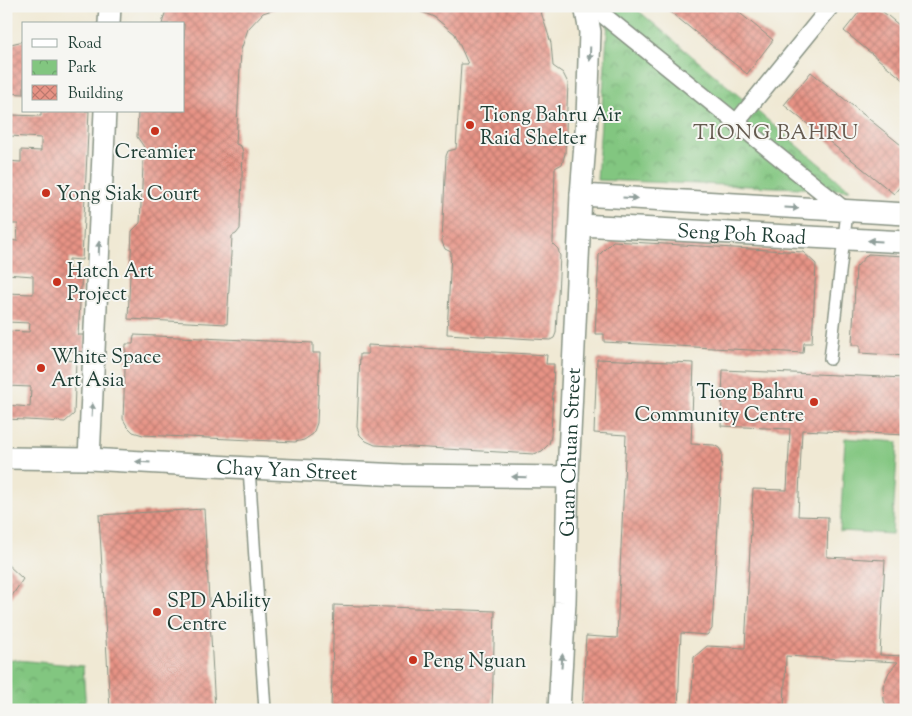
<svg xmlns="http://www.w3.org/2000/svg" width="912" height="716" viewBox="0 0 912 716" font-family="'Sorts Mill Goudy',serif">
	<style>
		.park { fill: url(#park-crowns); stroke: #50825a }
		.pitch { fill: #82c680; stroke: #50825a }
		.building { fill: url(#building-cross-hatch) }
		.lines { fill: none; stroke-linecap: round; stroke-linejoin: round }
		.service-casing { stroke: #889384; stroke-width: 14 }
		.pedestrian-casing { stroke: #889384; stroke-width: 19 }
		.minor-casing { stroke: #889384; stroke-width: 24 }
		.service { stroke: #fff; stroke-width: 11 }
		.pedestrian { stroke: #fff; stroke-width: 16 }
		.minor { stroke: #fff; stroke-width: 21 }
		.oneway { fill: #8f9e9a }
		.poi-dot { fill: #c8321e; stroke: #f6f6f2; stroke-width: 2 }
		.labels { text-anchor: middle; stroke-width: 4; stroke-linejoin: round; paint-order: stroke }
		.poi-label { font-size: 20px; fill: #1f3d34; stroke: #f6f6f2; text-anchor: start }
		.street-label { font-size: 20px; fill: #1f3d34; stroke: #f6f6f2 }
		.neighbourhood-label { font-size: 21px; letter-spacing: 1px; fill: #655b50; stroke: #f6f6f2 }
	</style>
	<defs>
		<pattern id="park-crowns" width="20" height="18" patternUnits="userSpaceOnUse" patternTransform="scale(1.25)"><rect width="20" height="18" fill="#82c680"/><path d="M2 6a3 3 0 1 1 6 0M12 15a3 3 0 1 1 6 0" fill="none" stroke="#6aa26a"/></pattern>
		<pattern id="building-cross-hatch" width="8" height="8" patternUnits="userSpaceOnUse" patternTransform="scale(1.25)"><rect width="8" height="8" fill="#e79385"/><path d="M0 0l8 8M0 8l8-8" fill="none" stroke="#bb796e"/></pattern>
	</defs>
	<rect width="100%" height="100%" fill="#f6f6f2"/>
	<filter id="ink" filterUnits="userSpaceOnUse"><feTurbulence type="fractalNoise" baseFrequency=".02" numOctaves="2"/><feDisplacementMap in="SourceGraphic" scale="10" xChannelSelector="R" yChannelSelector="G"/><feConvolveMatrix kernelMatrix="1 2 1 2 8 2 1 2 1" color-interpolation-filters="sRGB"/></filter>
	<filter id="wash" filterUnits="userSpaceOnUse"><feTurbulence type="fractalNoise" baseFrequency=".0096" numOctaves="4" result="noise"/><feDisplacementMap in="SourceGraphic" scale="20" xChannelSelector="R" yChannelSelector="G"/><feGaussianBlur stdDeviation="1.12" result="paint"/><feColorMatrix in="noise" values="0 0 0 0 0 0 0 0 0 0 0 0 0 0 0 0 0 1.4 0 .05"/><feComposite in="paint" operator="in"/></filter>
	<g filter="url(#wash)">
		<rect width="100%" height="100%" fill="#f0e9d4"/>
		<g class="park">
			<path d="M609,6H633L850,190L597,180Z"/>
			<path d="M6,659L83,666L86,710H6Z"/>
		</g>
		<path class="pitch" d="M845,438L898,442L892,534L840,531Z"/>
		<g id="blocks">
			<g class="building">
				<path d="M167,6H284L263,13L248,29L241,50L236,144L241,146L243,152L240,229L236,234L232,236L227,324L128,319L132,231L140,223L144,147L137,137L138,111H184V24H162Z"/>
				<path d="M408,6H539L551,43L553,66L563,73L568,83L565,154L562,164L555,168L553,244L558,249L560,256L556,333L554,338L550,340L447,334L451,252L445,249L442,242L446,156L448,151L456,149L461,64H468L455,34L434,17Z"/>
				<path d="M663,6H731L773,40L747,74Z"/>
				<path d="M864,6H876L906,31V82L844,31Z"/>
				<path d="M24,41V94L6,93V45Z"/>
				<path d="M811,72L906,149V179L894,194L784,105Z"/>
				<path d="M41,111H89L82,260L69,259V271L82,272L78,335H85V352L64,351L63,360L76,361L74,414L65,422L6,419V405L30,407L31,387L6,386V331L29,332L30,323L6,322V293L33,294V276L6,274L7,240L17,241L18,224H6V161L21,162V150L41,151V138L10,136V127H6V123H12V115L41,116Z"/>
				<path d="M613,241L803,252L816,264L812,343H804L803,353L604,342V334H595L599,255Z"/>
				<path d="M868,254L906,256V356L860,353V345H852L856,267Z"/>
				<path d="M134,335L313,343V353H320L317,423L313,434L304,440L295,442L143,435L133,432L127,426L123,419L126,344H133Z"/>
				<path d="M368,345L547,355L546,364H554L551,436L549,444L542,451L534,454L375,445L366,441L360,435L357,427L360,354H368Z"/>
				<path d="M597,359L694,363L691,444L714,445L719,448L722,453L712,629L707,635L681,633L678,710H582L586,636L617,638L626,435L594,433Z"/>
				<path d="M723,370L906,378V435L802,430L798,516L828,517L827,557L885,560L880,655L906,656V710H888L884,701L883,686L889,672L898,662L786,656L784,710H695L691,707L694,657L707,646L745,648L753,489L787,490L790,429L721,426Z"/>
				<path d="M204,509L215,710H110L99,515Z"/>
				<path d="M6,563L23,579L6,605Z"/>
				<path d="M334,605L495,611L492,710H331Z"/>
			</g>
		</g>
	</g>
	<g filter="url(#ink)">
		<use href="#blocks" fill-opacity="0" stroke="#889384" stroke-width="1"/>
		<g class="lines">
			<g class="service-casing">
				<g id="service">
					<path d="M830,359L847,212"/>
					<path d="M249,468L265,710"/>
				</g>
			</g>
			<g class="pedestrian-casing">
				<g id="pedestrian">
					<path d="M592,6L847,212"/>
					<path d="M736,123L831,6"/>
				</g>
			</g>
			<g class="minor-casing">
				<g id="minor">
					<path d="M109,24L110,6"/>
					<path d="M581,195L906,214"/>
					<path id="s1" d="M580,225L906,242"/>
					<path id="s2" d="M6,458L89,459L249,468L402,475L568,477"/>
					<path d="M89,459L105,111"/>
					<path id="s3" d="M559,710L565,602L568,477L581,195L587,118L590,32L585,6"/>
				</g>
			</g>
			<use href="#service" class="service"/>
			<use href="#pedestrian" class="pedestrian"/>
			<use href="#minor" class="minor"/>
		</g>
		<defs><path id="oneway-solid" d="M-6-.8H1V-3.2L6.5 0L1 3.2V.8H-6Z" transform="scale(1.25)"/></defs>
		<g class="oneway">
			<use href="#oneway-solid" transform="translate(590 54) rotate(92)"/>
			<use href="#oneway-solid" transform="translate(630 198) rotate(4)"/>
			<use href="#oneway-solid" transform="translate(792 208) rotate(4)"/>
			<use href="#oneway-solid" transform="translate(875 241) rotate(-177)"/>
			<use href="#oneway-solid" transform="translate(99 248) rotate(-88)"/>
			<use href="#oneway-solid" transform="translate(92 410) rotate(-87)"/>
			<use href="#oneway-solid" transform="translate(143 462) rotate(-177)"/>
			<use href="#oneway-solid" transform="translate(519 477) rotate(-179)"/>
			<use href="#oneway-solid" transform="translate(562 661) rotate(-86)"/>
		</g>
	</g>
	<g class="poi-dot">
		<circle cx="470" cy="125" r="5"/>
		<circle cx="155" cy="131" r="5"/>
		<circle cx="46" cy="193" r="5"/>
		<circle cx="57" cy="282" r="5"/>
		<circle cx="41" cy="368" r="5"/>
		<circle cx="814" cy="402" r="5"/>
		<circle cx="157" cy="612" r="5"/>
		<circle cx="413" cy="660" r="5"/>
	</g>
	<g class="labels">
		<g class="poi-label">
			<text x="480" y="121">Tiong Bahru Air<tspan x="480" dy="23">Raid Shelter</tspan></text>
			<text x="155" y="158" text-anchor="middle">Creamier</text>
			<text x="56" y="200">Yong Siak Court</text>
			<text x="67" y="277">Hatch Art<tspan x="67" dy="23">Project</tspan></text>
			<text x="51" y="363">White Space<tspan x="51" dy="23">Art Asia</tspan></text>
			<text x="804" y="398" text-anchor="end">Tiong Bahru<tspan x="804" dy="23">Community Centre</tspan></text>
			<text x="167" y="607">SPD Ability<tspan x="167" dy="23">Centre</tspan></text>
			<text x="423" y="667">Peng Nguan</text>
		</g>
		<g class="street-label">
			<text dy="7" stroke="none"><textPath href="#s1" startOffset="162">Seng Poh Road</textPath></text>
			<text dy="7" stroke="none"><textPath href="#s3" startOffset="258">Guan Chuan Street</textPath></text>
			<text dy="7" stroke="none"><textPath href="#s2" startOffset="281">Chay Yan Street</textPath></text>
		</g>
		<g class="neighbourhood-label">
			<text x="776" y="139">TIONG BAHRU</text>
		</g>
	</g>
	<rect width="912" height="716" fill="none" stroke="#f6f6f2" stroke-width="25"/>
	<rect x="22" y="22" width="162" height="90" fill="#f6f6f2" stroke="#a0aca6"/>
	<rect x="32" y="39" width="25" height="8" fill="#ffffff" stroke="#a0aca6"/>
	<text x="68" y="48" font-size="15" fill="#1f3d34">Road</text>
	<rect x="32" y="60" width="25" height="15" fill="url(#park-crowns)" stroke="#a0aca6"/>
	<text x="68" y="72" font-size="15" fill="#1f3d34">Park</text>
	<rect x="32" y="85" width="25" height="15" fill="url(#building-cross-hatch)" stroke="#a0aca6"/>
	<text x="68" y="98" font-size="15" fill="#1f3d34">Building</text>
</svg>
